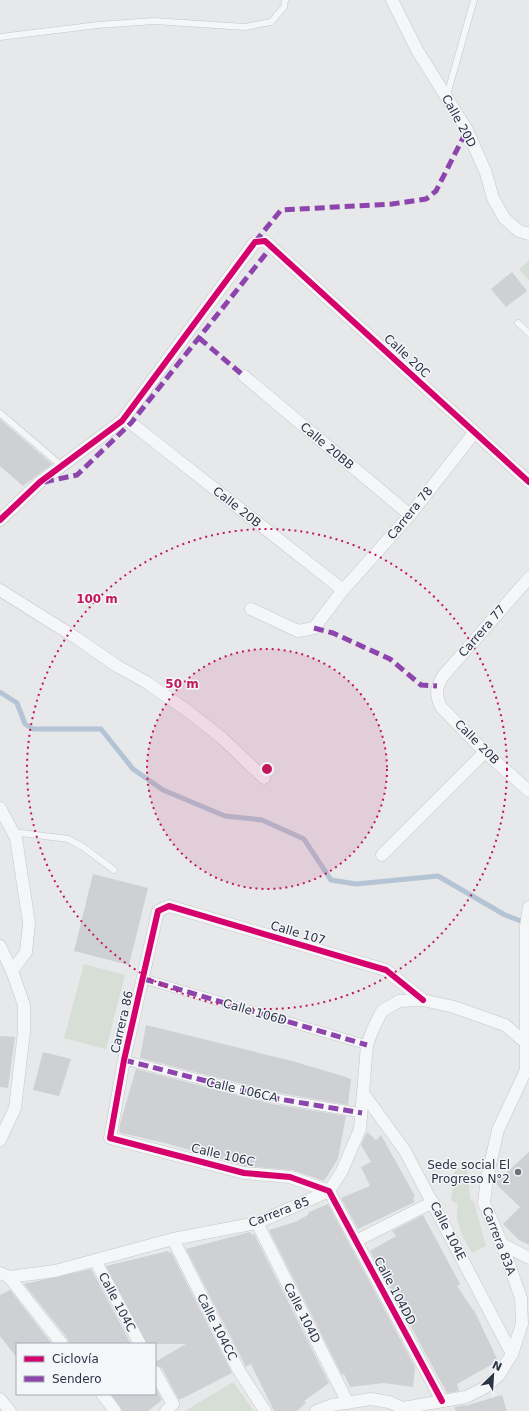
<svg xmlns="http://www.w3.org/2000/svg" width="529" height="1411" viewBox="0 0 529 1411" font-family="'DejaVu Sans',sans-serif">
	<style>
		.green { fill: #d6ded6 }
		.lines { fill: none; stroke-linecap: round; stroke-linejoin: round }
		.stream { stroke: #b4c4d5; stroke-width: 5 }
		.building { fill: #ced0d3 }
		.service-casing { stroke: #c4c6c8; stroke-width: 7 }
		.pedestrian-casing { stroke: #c4c6c8; stroke-width: 10 }
		.minor-casing { stroke: #c4c6c8; stroke-width: 13 }
		.service { stroke: #f5f6f7; stroke-width: 6 }
		.pedestrian { stroke: #f5f6f7; stroke-width: 9 }
		.minor { stroke: #f5f6f7; stroke-width: 12 }
		.quiet { stroke: #8e44ad; stroke-width: 5; stroke-dasharray: 10 5; stroke-linecap: butt }
		.cycleway-casing { stroke: #f4f6f9; stroke-width: 8 }
		.cycleway { stroke: #d6006c; stroke-width: 6 }
		.ring { fill: none; stroke: #c2185b; stroke-width: 2; stroke-dasharray: 2 4 }
		.poi-dot { fill: #6c737f; stroke: #f4f6f9; stroke-width: 1.5 }
		.labels { text-anchor: middle; stroke-width: 3; stroke-linejoin: round; paint-order: stroke }
		.street-label { font-size: 12px; fill: #2b3445; stroke: #f4f6f9 }
		.poi-label { font-size: 12px; fill: #2b3445; stroke: #f4f6f9; text-anchor: end }
		.centre { fill: #c2185b; stroke: #f4f6f9; stroke-width: 2 }
		.ring-label { font-size: 12px; text-anchor: middle; font-weight: bold; fill: #c2185b; stroke: #f4f6f9; stroke-width: 3; stroke-linejoin: round; paint-order: stroke }
	</style>
	<rect width="100%" height="100%" fill="#e6e8ea"/>
	<g class="green">
		<path d="M529,261V281L519,269Z"/>
		<path d="M84,964L125,975L106,1049L64,1038Z"/>
		<path d="M455,1168H467L470,1199L474,1202L486,1246L472,1253C463,1237 454,1222 458,1204L451,1200Z"/>
		<path d="M233,1382L254,1411H185Z"/>
	</g>
	<g class="lines">
		<path class="stream" d="M0,692L17,703L25,724L33,729H101L133,769L163,790L225,816L262,820L304,839L331,880L356,884L438,876L505,915L526,923"/>
	</g>
	<g class="building">
		<path d="M512,272L527,291L506,307L491,289Z"/>
		<path d="M0,419L52,464L23,486L0,466Z"/>
		<path d="M93,874L148,888L129,965L74,951Z"/>
		<path d="M146,1025L292,1061L343,1076L351,1079L348,1105L274,1092L140,1058Z"/>
		<path d="M0,1036L15,1037L8,1088L0,1087Z"/>
		<path d="M43,1052L71,1059L59,1096L33,1090Z"/>
		<path d="M136,1069L272,1104L346,1116L338,1159L324,1181L292,1170L245,1166L169,1144L121,1133L119,1132L120,1124Z"/>
		<path d="M367,1132L376,1140L381,1135L415,1196L413,1198L415,1202L358,1229L341,1198L370,1186L361,1167L371,1162L361,1145Z"/>
		<path d="M529,1152V1245L519,1240L503,1224L520,1207L495,1183Z"/>
		<path d="M328,1204L415,1367L413,1387L384,1383L350,1387L344,1374L342,1375L269,1230L295,1222L308,1215L309,1212Z"/>
		<path d="M423,1215L460,1284L457,1286L473,1310H474L498,1361L457,1384L459,1391L447,1393L370,1251L396,1236L392,1231Z"/>
		<path d="M250,1232L252,1235L254,1234L329,1383L304,1401L306,1403L297,1411H274L251,1364L245,1367V1365L186,1249Z"/>
		<path d="M168,1251L169,1253L171,1252L232,1373L179,1400L162,1368L155,1365V1362L186,1344H147L106,1266Z"/>
		<path d="M91,1269L131,1344H69L68,1339L24,1284Z"/>
		<path d="M10,1290L52,1344H17V1358L0,1336V1295Z"/>
		<path d="M155,1387L162,1400L148,1411H122L111,1394H155Z"/>
		<path d="M502,1395L507,1411H456L454,1407L465,1405V1406Z"/>
	</g>
	<g class="lines">
		<g class="service-casing">
			<g id="service">
				<path d="M0,37L98,25L154,21L245,27L271,22L284,7L285,0"/>
				<path d="M447,95L474,0"/>
				<path d="M518,323L529,333"/>
				<path d="M0,413L63,467"/>
				<path d="M13,832L68,839L83,847L114,870"/>
			</g>
		</g>
		<g class="pedestrian-casing">
			<g id="pedestrian">
				<path d="M144,979L367,1045"/>
				<path d="M124,1060L273,1098L362,1113"/>
			</g>
		</g>
		<g class="minor-casing">
			<g id="minor">
				<path d="M392,0L417,50L467,130L486,173L493,198L504,218L519,231L529,234"/>
				<path d="M244,376L410,515"/>
				<path d="M131,423L343,590"/>
				<path d="M0,520L40,482L122,421L255,242L265,241L529,482"/>
				<path d="M529,578L443,676C436,688 435,694 441,707L485,752L529,791"/>
				<path d="M0,590L78,639L117,666L146,682L189,712L222,738L264,778"/>
				<path d="M251,609L298,631L314,628L343,590L410,515L474,433"/>
				<path d="M0,808L16,838L29,923L26,952L12,971"/>
				<path d="M382,855L485,752"/>
				<path d="M0,946L12,971L24,1005V1032L15,1108L0,1140"/>
				<path d="M423,1000L386,970L169,906L158,911L124,1060L110,1138L244,1173L290,1177L329,1191L442,1401"/>
				<path d="M363,1093L405,1151L512,1354"/>
				<path d="M257,1223L348,1403"/>
				<path d="M173,1239L238,1369L265,1411"/>
				<path d="M356,1241L433,1202"/>
				<path d="M502,1244L529,1258"/>
				<path d="M95,1260L140,1344"/>
				<path d="M0,1273L9,1277L55,1271L173,1239L257,1223L329,1191L342,1171L360,1129L367,1045L373,1029L382,1011L399,1001L423,1000L454,1007L505,1025L527,1044"/>
				<path d="M9,1277L62,1344"/>
				<path d="M155,1372L173,1404L166,1411"/>
				<path d="M102,1394L115,1411"/>
				<path d="M0,1399L10,1411"/>
				<path d="M316,1411L332,1405L371,1399L389,1402L403,1408L466,1397L484,1388L499,1375L512,1354L522,1324L521,1298L502,1244L484,1203L487,1178L498,1130L526,1070V926L529,907"/>
			</g>
		</g>
		<use href="#service" class="service"/>
		<use href="#pedestrian" class="pedestrian"/>
		<use href="#minor" class="minor"/>
		<g class="quiet">
			<path d="M255,242L281,210L392,204L426,199L436,191L467,130"/>
			<path d="M199,338L244,376"/>
			<path d="M44,482L77,475L131,423L272,246"/>
			<path d="M314,628L333,633L390,659L421,685L437,686"/>
			<path d="M144,979L367,1045"/>
			<path d="M124,1060L273,1098L362,1113"/>
		</g>
		<g class="cycleway-casing">
			<g id="cycleway">
				<path d="M0,520L40,482L122,421L255,242L265,241L529,482"/>
				<path d="M423,1000L386,970L169,906L158,911L124,1060L110,1138L244,1173L290,1177L329,1191L442,1401"/>
			</g>
		</g>
		<use href="#cycleway" class="cycleway"/>
	</g>
	<circle cx="267" cy="769" r="120" fill="#c2185b" fill-opacity=".12"/>
	<g class="ring">
		<circle cx="267" cy="769" r="120"/>
		<circle cx="267" cy="769" r="240"/>
	</g>
	<circle class="poi-dot" cx="518" cy="1172" r="4"/>
	<g class="labels">
		<g class="street-label">
			<text transform="translate(459 121) rotate(61)" y="4">Calle 20D</text>
			<text transform="translate(407 356) rotate(43)" y="4">Calle 20C</text>
			<text transform="translate(327 446) rotate(40)" y="4">Calle 20BB</text>
			<text transform="translate(237 507) rotate(38)" y="4">Calle 20B</text>
			<text transform="translate(410 513) rotate(-51)" y="4">Carrera 78</text>
			<text transform="translate(482 631) rotate(-49)" y="4">Carrera 77</text>
			<text transform="translate(477 742) rotate(45)" y="4">Calle 20B</text>
			<text transform="translate(298 933) rotate(16)" y="4">Calle 107</text>
			<text transform="translate(255 1012) rotate(16)" y="4">Calle 106D</text>
			<text transform="translate(122 1022) rotate(-77)" y="4">Carrera 86</text>
			<text transform="translate(242 1090) rotate(13)" y="4">Calle 106CA</text>
			<text transform="translate(223 1155) rotate(13)" y="4">Calle 106C</text>
			<text transform="translate(279 1212) rotate(-21)" y="4">Carrera 85</text>
			<text transform="translate(448 1231) rotate(63)" y="4">Calle 104E</text>
			<text transform="translate(499 1241) rotate(69)" y="4">Carrera 83A</text>
			<text transform="translate(395 1291) rotate(62)" y="4">Calle 104DD</text>
			<text transform="translate(117 1302) rotate(62)" y="4">Calle 104C</text>
			<text transform="translate(302 1313) rotate(63)" y="4">Calle 104D</text>
			<text transform="translate(217 1327) rotate(63)" y="4">Calle 104CC</text>
		</g>
		<g class="poi-label">
			<text x="510" y="1169">Sede social El<tspan x="510" dy="14">Progreso N°2</tspan></text>
		</g>
	</g>
	<circle cx="267" cy="769" r="6" class="centre"/>
	<g class="ring-label">
		<text x="97" y="603">100 m</text>
		<text x="182" y="688">50 m</text>
	</g>
	<rect x="16" y="1343" width="140" height="52" fill="#f4f6f9" stroke="#a4a8b1"/>
	<rect x="24" y="1356" width="20" height="6" fill="#d6006c" stroke="#a4a8b1"/>
	<text x="52" y="1363" font-size="12" fill="#2b3445">Ciclovía</text>
	<rect x="24" y="1376" width="20" height="6" fill="#8e44ad" stroke="#a4a8b1"/>
	<text x="52" y="1383" font-size="12" fill="#2b3445">Sendero</text>
	<g transform="translate(493 1375) rotate(25)" stroke="#f4f6f9" stroke-width="3" paint-order="stroke">
	<path d="M0-3L7 15L0 10L-7 15Z" fill="#2b3445"/>
	<text y="-6" font-size="11" font-weight="bold" text-anchor="middle" fill="#2b3445">N</text>
	</g>
</svg>
